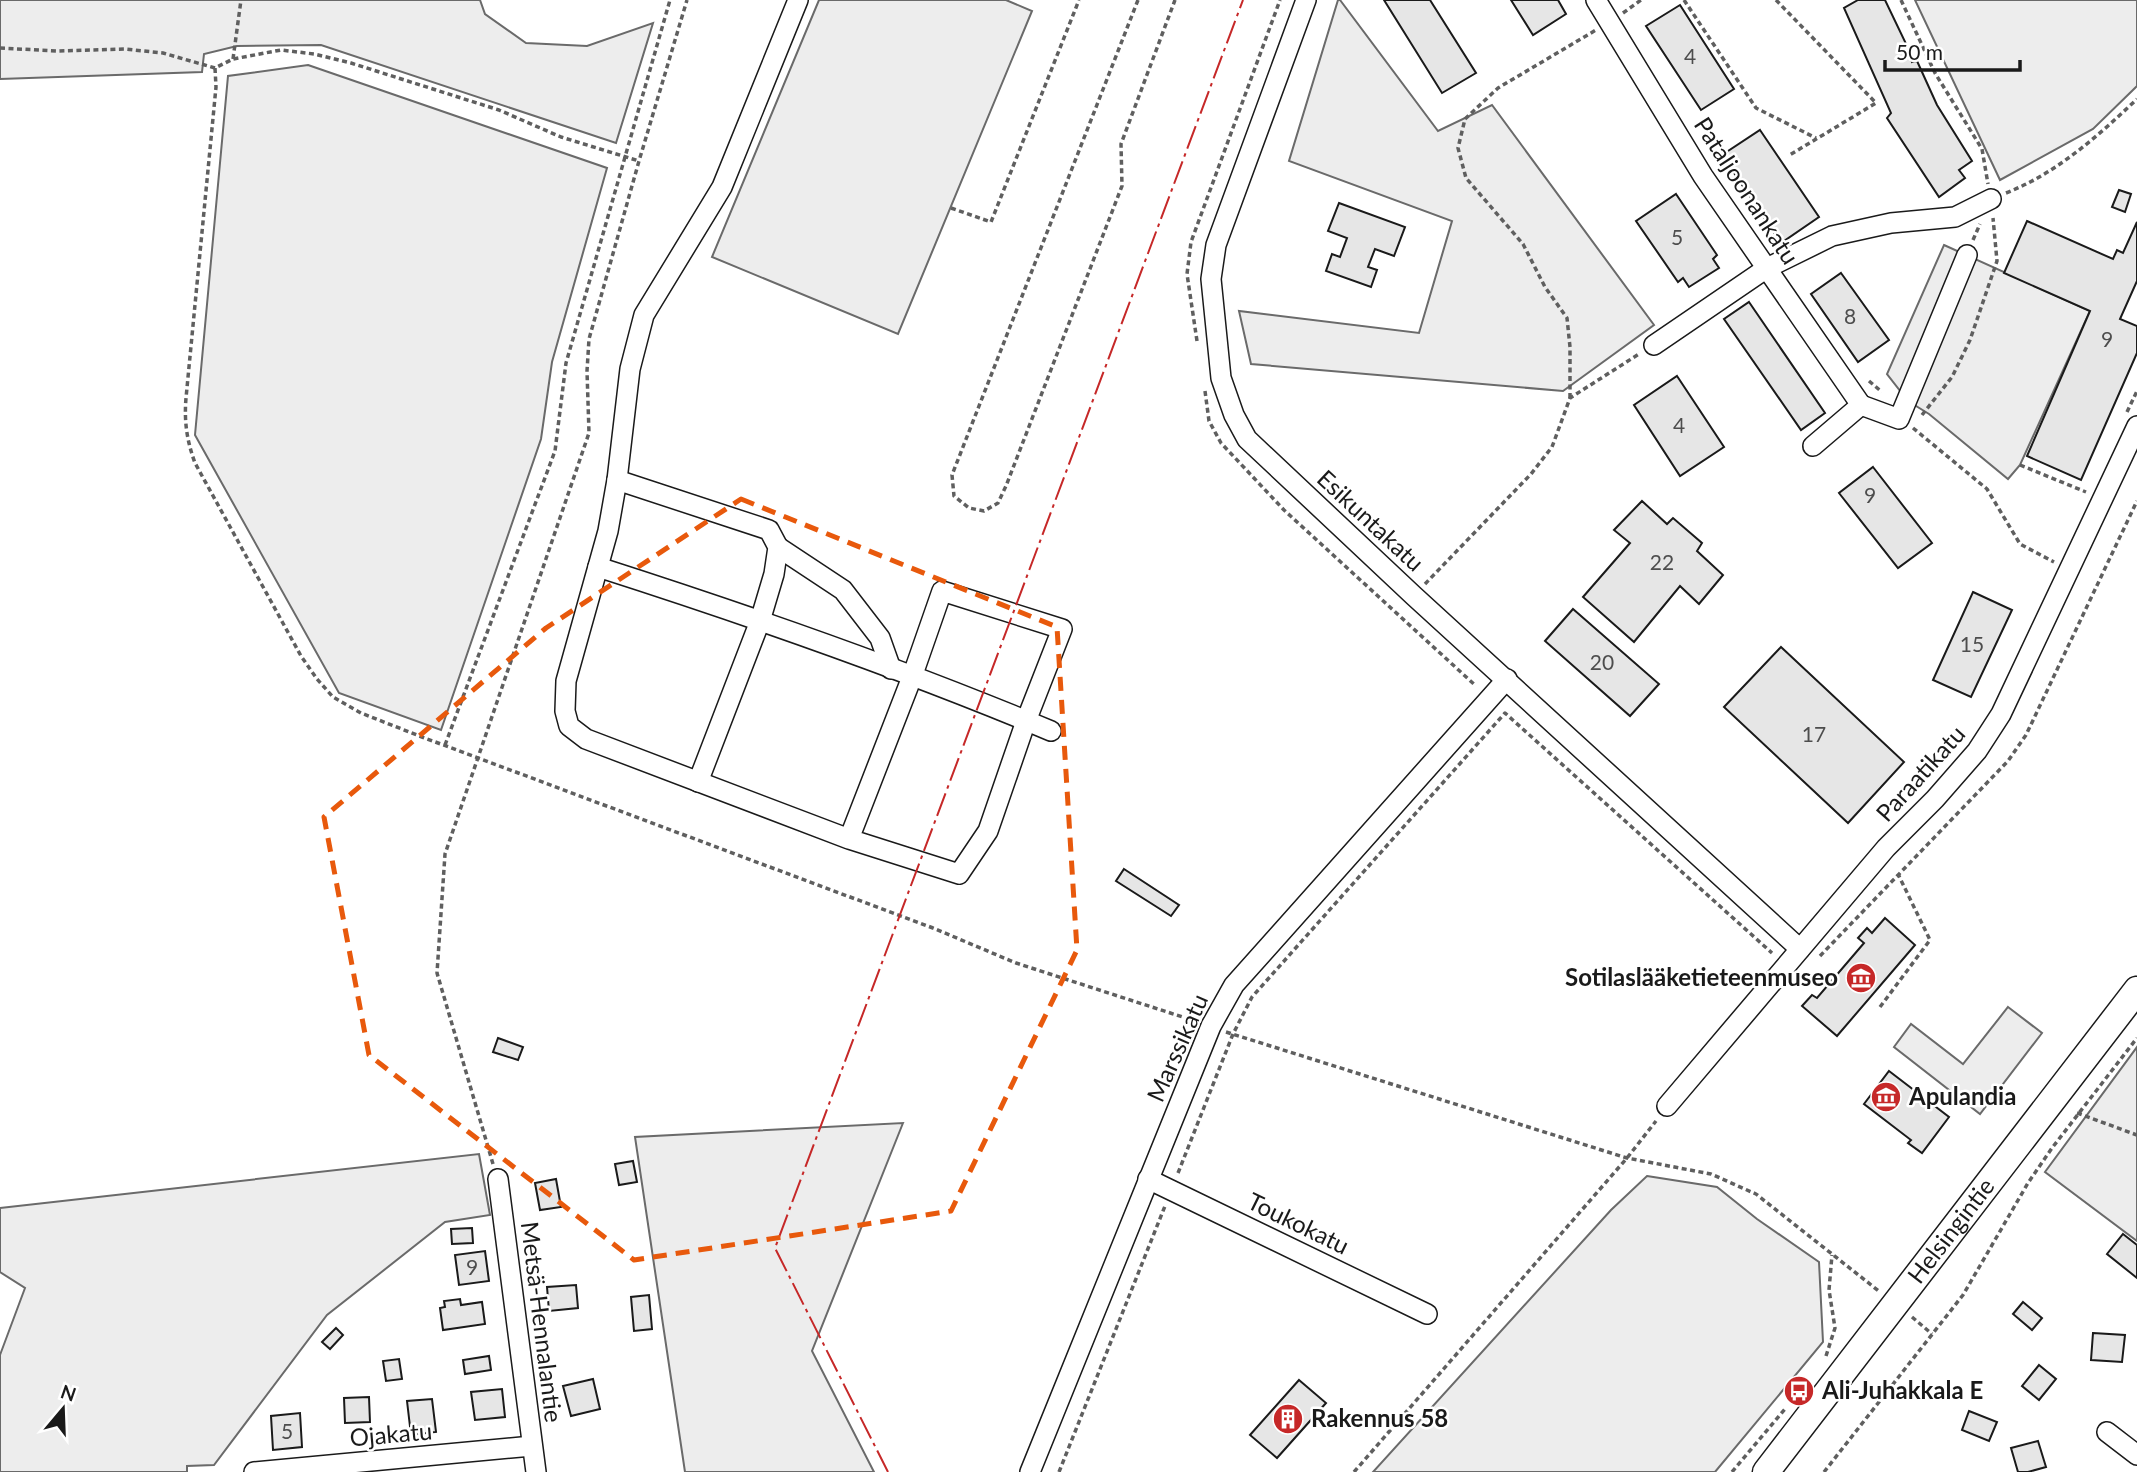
<svg xmlns="http://www.w3.org/2000/svg" width="2137" height="1472" viewBox="0 0 2137 1472" font-family="Lato,sans-serif">
	<style>
		.built { fill: #ededed; stroke: #6a6a6a; stroke-width: 2 }
		.building { fill: #e6e6e6; stroke: #1a1a1a; stroke-width: 2 }
		.lines { fill: none; stroke-linecap: round; stroke-linejoin: round }
		.minor-casing { stroke: #1a1a1a; stroke-width: 22 }
		.major-casing { stroke: #1a1a1a; stroke-width: 29 }
		.path { stroke: #5f5f5f; stroke-width: 3.5; stroke-dasharray: 5 3.5; stroke-linecap: butt }
		.minor { stroke: #fff; stroke-width: 19 }
		.major { stroke: #fff; stroke-width: 26 }
		.power { stroke: #c62828; stroke-width: 2; stroke-dasharray: 24 5 3.5 5; stroke-linecap: butt }
		.marked { fill: none; stroke: #e8590c; stroke-width: 5; stroke-dasharray: 14 9; stroke-linejoin: round }
		.labels { text-anchor: middle; stroke-width: 5; stroke-linejoin: round; paint-order: stroke }
		.number-label { font-size: 21px; fill: #4d4d4d }
		.street-label { font-size: 24px; fill: #1a1a1a; stroke: #fff }
		.poi-label { font-size: 24px; font-weight: bold; fill: #1a1a1a; stroke: #fff; text-anchor: start }
	</style>
	<rect width="100%" height="100%" fill="#fff"/>
	<g class="built">
		<path d="M0,0H480L485,14L526,43L587,46L653,23L616,143L321,45L237,46L204,54L202,72L0,79Z"/>
		<path d="M819,0H1006L1032,11L898,334L712,257Z"/>
		<path d="M1338,0H1340L1438,131L1492,105L1654,325L1563,391L1251,364L1239,311L1419,333L1452,221L1289,161Z"/>
		<path d="M1915,0H2137V86L2093,129L2000,180Z"/>
		<path d="M308,65L607,168L552,362L541,439L441,730L339,693L195,435L228,76Z"/>
		<path d="M1944,245L2090,311L2020,465L2008,479L1929,414L1908,401L1887,374Z"/>
		<path d="M2008,1007L2042,1033L1980,1114L1894,1047L1911,1024L1963,1064Z"/>
		<path d="M2137,1047V1241L2045,1172Z"/>
		<path d="M903,1123L812,1351L874,1472H685L635,1137Z"/>
		<path d="M479,1154L490,1215L445,1222L327,1315L214,1465L187,1466V1472H0V1355L25,1288L0,1272V1208Z"/>
		<path d="M1647,1176L1717,1187L1757,1219L1819,1262L1823,1342L1715,1472H1373L1611,1210Z"/>
	</g>
	<g class="building">
		<path d="M1384,0H1430L1476,73L1442,93Z"/>
		<path d="M1511,0H1558L1566,14L1533,35Z"/>
		<path d="M1858,0H1885L1909,50L1912,62L1917,61L1937,105L1972,161L1959,170L1965,178L1939,197L1887,118L1891,113L1844,8Z"/>
		<path d="M1680,5L1734,89L1701,110L1646,26Z"/>
		<path d="M1760,130L1819,217L1781,243L1722,155Z"/>
		<path d="M2119,190L2131,194L2125,212L2112,207Z"/>
		<path d="M1676,194L1717,255L1713,259L1719,268L1689,287L1683,278L1678,282L1636,221Z"/>
		<path d="M1339,203L1405,227L1394,256L1375,249L1368,267L1377,270L1371,287L1326,271L1332,254L1340,257L1347,238L1328,231Z"/>
		<path d="M2027,221L2113,259L2117,250L2123,253L2137,222V281L2120,319L2137,326V353L2081,480L2027,456L2090,311L2004,273Z"/>
		<path d="M1841,273L1889,340L1858,362L1811,294Z"/>
		<path d="M1749,302L1825,413L1801,430L1724,319Z"/>
		<path d="M1677,376L1724,447L1680,476L1634,405Z"/>
		<path d="M1873,467L1932,543L1898,568L1839,493Z"/>
		<path d="M1642,501L1667,524L1673,518L1702,543L1697,551L1723,575L1699,604L1680,586L1634,642L1583,597L1630,543L1614,530Z"/>
		<path d="M1973,592L2012,610L1971,697L1933,680Z"/>
		<path d="M1573,609L1659,684L1630,716L1545,641Z"/>
		<path d="M1781,647L1904,762L1848,823L1724,707Z"/>
		<path d="M1124,869L1179,905L1171,916L1116,881Z"/>
		<path d="M1885,918L1915,945L1837,1036L1802,1006L1812,995L1817,998L1864,943L1858,938L1867,928L1872,933Z"/>
		<path d="M498,1038L523,1047L518,1060L493,1052Z"/>
		<path d="M1889,1071L1949,1117L1922,1153L1908,1143L1911,1140L1864,1104Z"/>
		<path d="M633,1161L637,1182L619,1185L615,1164Z"/>
		<path d="M556,1179L561,1207L540,1210L535,1183Z"/>
		<path d="M472,1228L473,1243L452,1244L451,1229Z"/>
		<path d="M2123,1234L2137,1245V1278L2107,1254Z"/>
		<path d="M485,1251L489,1281L459,1285L455,1255Z"/>
		<path d="M576,1285L578,1308L549,1311L547,1287Z"/>
		<path d="M649,1295L652,1329L634,1331L631,1297Z"/>
		<path d="M460,1299L461,1305L482,1302L485,1324L443,1330L440,1308L445,1307L444,1301Z"/>
		<path d="M2023,1302L2042,1318L2032,1330L2013,1314Z"/>
		<path d="M336,1328L343,1335L330,1349L322,1342Z"/>
		<path d="M2093,1333L2125,1335L2122,1362L2091,1360Z"/>
		<path d="M489,1356L491,1370L465,1374L463,1360Z"/>
		<path d="M399,1359L402,1379L386,1381L383,1361Z"/>
		<path d="M2039,1365L2056,1379L2039,1400L2022,1386Z"/>
		<path d="M593,1379L600,1409L571,1416L563,1386Z"/>
		<path d="M1299,1380L1326,1403L1277,1458L1250,1435Z"/>
		<path d="M502,1389L505,1417L475,1420L471,1392Z"/>
		<path d="M369,1397L370,1422L345,1423L344,1398Z"/>
		<path d="M432,1399L436,1432L411,1435L407,1401Z"/>
		<path d="M1969,1411L1997,1422L1989,1441L1962,1430Z"/>
		<path d="M300,1413L302,1447L273,1450L271,1416Z"/>
		<path d="M2038,1441L2046,1467L2028,1472H2018L2011,1448Z"/>
	</g>
	<g class="lines">
		<g class="minor-casing">
			<g id="minor">
				<path d="M798,0L722,187L644,315L630,369L617,480L608,531L566,681L565,711L569,726L586,739L849,839L912,677L942,591L1062,629L1026,721L988,831L959,874L849,839"/>
				<path d="M1306,0L1216,245L1211,279L1221,378L1234,415L1247,439L1414,596L1800,949"/>
				<path d="M1596,0L1703,176L1861,405"/>
				<path d="M1654,345L1767,268L1832,236L1891,223L1955,217L1991,199"/>
				<path d="M1861,405L1899,419L1967,255"/>
				<path d="M1813,446L1861,405"/>
				<path d="M617,480L769,530L778,547L774,574L760,621L698,782"/>
				<path d="M778,547L843,590L880,638L891,669"/>
				<path d="M598,567C751,616 903,669 1051,731"/>
				<path d="M1667,1106L1886,848L1935,799L1977,751L2001,714L2137,426"/>
				<path d="M498,1179L536,1472"/>
				<path d="M1148,1179L1427,1314"/>
				<path d="M2107,1432L2137,1455"/>
				<path d="M254,1472L532,1446"/>
				<path d="M1030,1472L1211,1026L1234,985L1507,679"/>
			</g>
		</g>
		<g class="major-casing">
			<g id="major">
				<path id="s1" d="M1766,1472L2137,990"/>
			</g>
		</g>
		<g class="path">
			<path d="M1138,0L952,475L954,496L969,508L984,511L998,503L1006,486L1122,186L1121,144L1175,0"/>
			<path d="M1684,0L1756,108L1816,138"/>
			<path d="M1776,0L1876,103L1788,156"/>
			<path d="M1901,0L1935,73L1982,149L1988,184"/>
			<path d="M1623,13L1641,0"/>
			<path d="M0,48L57,51L124,49L163,53L215,68L233,59L281,50L314,54L351,63L499,110L561,137L639,161"/>
			<path d="M233,59L241,0"/>
			<path d="M215,68L216,87L186,398C184,422 187,441 195,463L301,656L317,679L333,697L361,713L422,737L933,928L1016,963L1195,1021"/>
			<path d="M2006,193C2057,173 2098,136 2137,99"/>
			<path d="M951,208L991,222L1079,0"/>
			<path d="M1973,240L1980,224"/>
			<path d="M1197,341L1187,274L1191,242L1280,0"/>
			<path d="M1869,381L1882,392"/>
			<path d="M1205,391L1209,421L1221,443L1284,510L1476,686"/>
			<path d="M1570,398V347L1567,318L1545,287L1523,244L1466,178L1458,148L1465,119L1498,88L1596,30"/>
			<path d="M2127,412L2137,391"/>
			<path d="M1922,415L1952,377L1970,340L1997,261L1993,218"/>
			<path d="M1913,428L1987,489L2020,544L2054,562"/>
			<path d="M2020,465L2086,492"/>
			<path d="M1425,584L1531,474L1552,447L1570,398L1639,354"/>
			<path d="M445,745L555,451L566,363L670,0"/>
			<path d="M1820,956L2008,761L2026,735L2137,501"/>
			<path d="M1880,1007L1930,940L1898,874"/>
			<path d="M1226,1032L1627,1158L1711,1174L1756,1194L1880,1292"/>
			<path d="M2077,1113L2137,1135"/>
			<path d="M493,1164L437,973L445,854L589,433L587,371L589,339L639,161L687,0"/>
			<path d="M1178,1173L1233,1034L1252,997L1505,713L1772,953"/>
			<path d="M1912,1317L1932,1334"/>
			<path d="M1826,1356L1835,1328L1829,1290L1832,1255"/>
			<path d="M1059,1472L1165,1206"/>
			<path d="M1354,1472L1627,1158L1656,1121"/>
			<path d="M1732,1472L1785,1409"/>
			<path d="M1824,1472L1963,1295L2028,1183L2052,1148L2137,1038"/>
		</g>
		<use href="#minor" class="minor"/>
		<use href="#major" class="major"/>
		<path class="power" d="M888,1472L775,1248L1243,0"/>
	</g>
	<path class="marked" d="M741,499L1057,627L1077,950L951,1211L634,1260L369,1055L324,817L546,628Z"/>
	<defs>
		<g id="museum-disc" transform="scale(1.575)"><circle r="9.5" fill="#c62828" stroke="#fff"/><path d="M0-6L6-3V-2H-6V-3ZM-5-1h2V3h-2ZM-1-1h2V3h-2ZM3-1h2V3H3ZM-6 4H6V6H-6Z" fill="#fff"/></g>
		<g id="bus-disc" transform="scale(1.575)"><circle r="9.5" fill="#c62828" stroke="#fff"/><path d="M-5-6H5V4H4V6H2V4H-2V6H-4V4H-5ZM-3.5-4V0h7V-4ZM-3.5 1.2v1.5H-2V1.2ZM2 1.2v1.5H3.5V1.2Z" fill="#fff"/></g>
		<g id="building-disc" transform="scale(1.575)"><circle r="9.5" fill="#c62828" stroke="#fff"/><path d="M-4-6H4V6H1V3H-1V6H-4ZM-2.5-4.3h1.7v1.8h-1.7ZM.8-4.3h1.7v1.8H.8ZM-2.5-1h1.7V.8h-1.7ZM.8-1h1.7V.8H.8Z" fill="#fff"/></g>
	</defs>
	<g fill-rule="evenodd">
		<use href="#museum-disc" x="1861" y="978"/>
		<use href="#museum-disc" x="1886" y="1097"/>
		<use href="#bus-disc" x="1799" y="1391"/>
		<use href="#building-disc" x="1288" y="1419"/>
	</g>
	<g class="labels">
		<g class="number-label">
			<text x="1690" y="64">4</text>
			<text x="1677" y="245">5</text>
			<text x="1850" y="324">8</text>
			<text x="2107" y="347">9</text>
			<text x="1679" y="433">4</text>
			<text x="1870" y="503">9</text>
			<text x="1662" y="570">22</text>
			<text x="1972" y="652">15</text>
			<text x="1602" y="670">20</text>
			<text x="1814" y="742">17</text>
			<text x="472" y="1275">9</text>
			<text x="287" y="1439">5</text>
		</g>
		<g class="street-label">
			<text transform="translate(1746 191) rotate(57)" y="8">Pataljoonankatu</text>
			<text transform="translate(1370 521) rotate(43)" y="8">Esikuntakatu</text>
			<text transform="translate(1921 774) rotate(-48)" y="8">Paraatikatu</text>
			<text transform="translate(1178 1048) rotate(-66)" y="8">Marssikatu</text>
			<text transform="translate(1298 1224) rotate(26)" y="8">Toukokatu</text>
			<text dy="8" stroke="none"><textPath href="#s1" startOffset="304">Helsingintie</textPath></text>
			<text transform="translate(541 1322) rotate(83)" y="8">Metsä-Hennalantie</text>
			<text transform="translate(391 1435) rotate(-5)" y="8">Ojakatu</text>
		</g>
		<g class="poi-label">
			<text x="1838" y="986" text-anchor="end">Sotilaslääketieteenmuseo</text>
			<text x="1909" y="1105">Apulandia</text>
			<text x="1822" y="1399">Ali-Juhakkala E</text>
			<text x="1311" y="1427">Rakennus 58</text>
		</g>
	</g>
	<g transform="translate(63 1409) rotate(19)" stroke="#ffffff" stroke-width="5" paint-order="stroke">
	<path d="M0-5L12 26L0 18L-12 26Z" fill="#1a1a1a"/>
	<text y="-10" font-size="19" font-weight="bold" text-anchor="middle" fill="#1a1a1a">N</text>
	</g>
	<path d="M1885 60v10h135v-10" fill="none" stroke="#1a1a1a" stroke-width="3.5"/>
	<text x="1896" y="60" font-size="21" fill="#1a1a1a" stroke="#ffffff" stroke-width="5" paint-order="stroke">50 m</text>
</svg>
